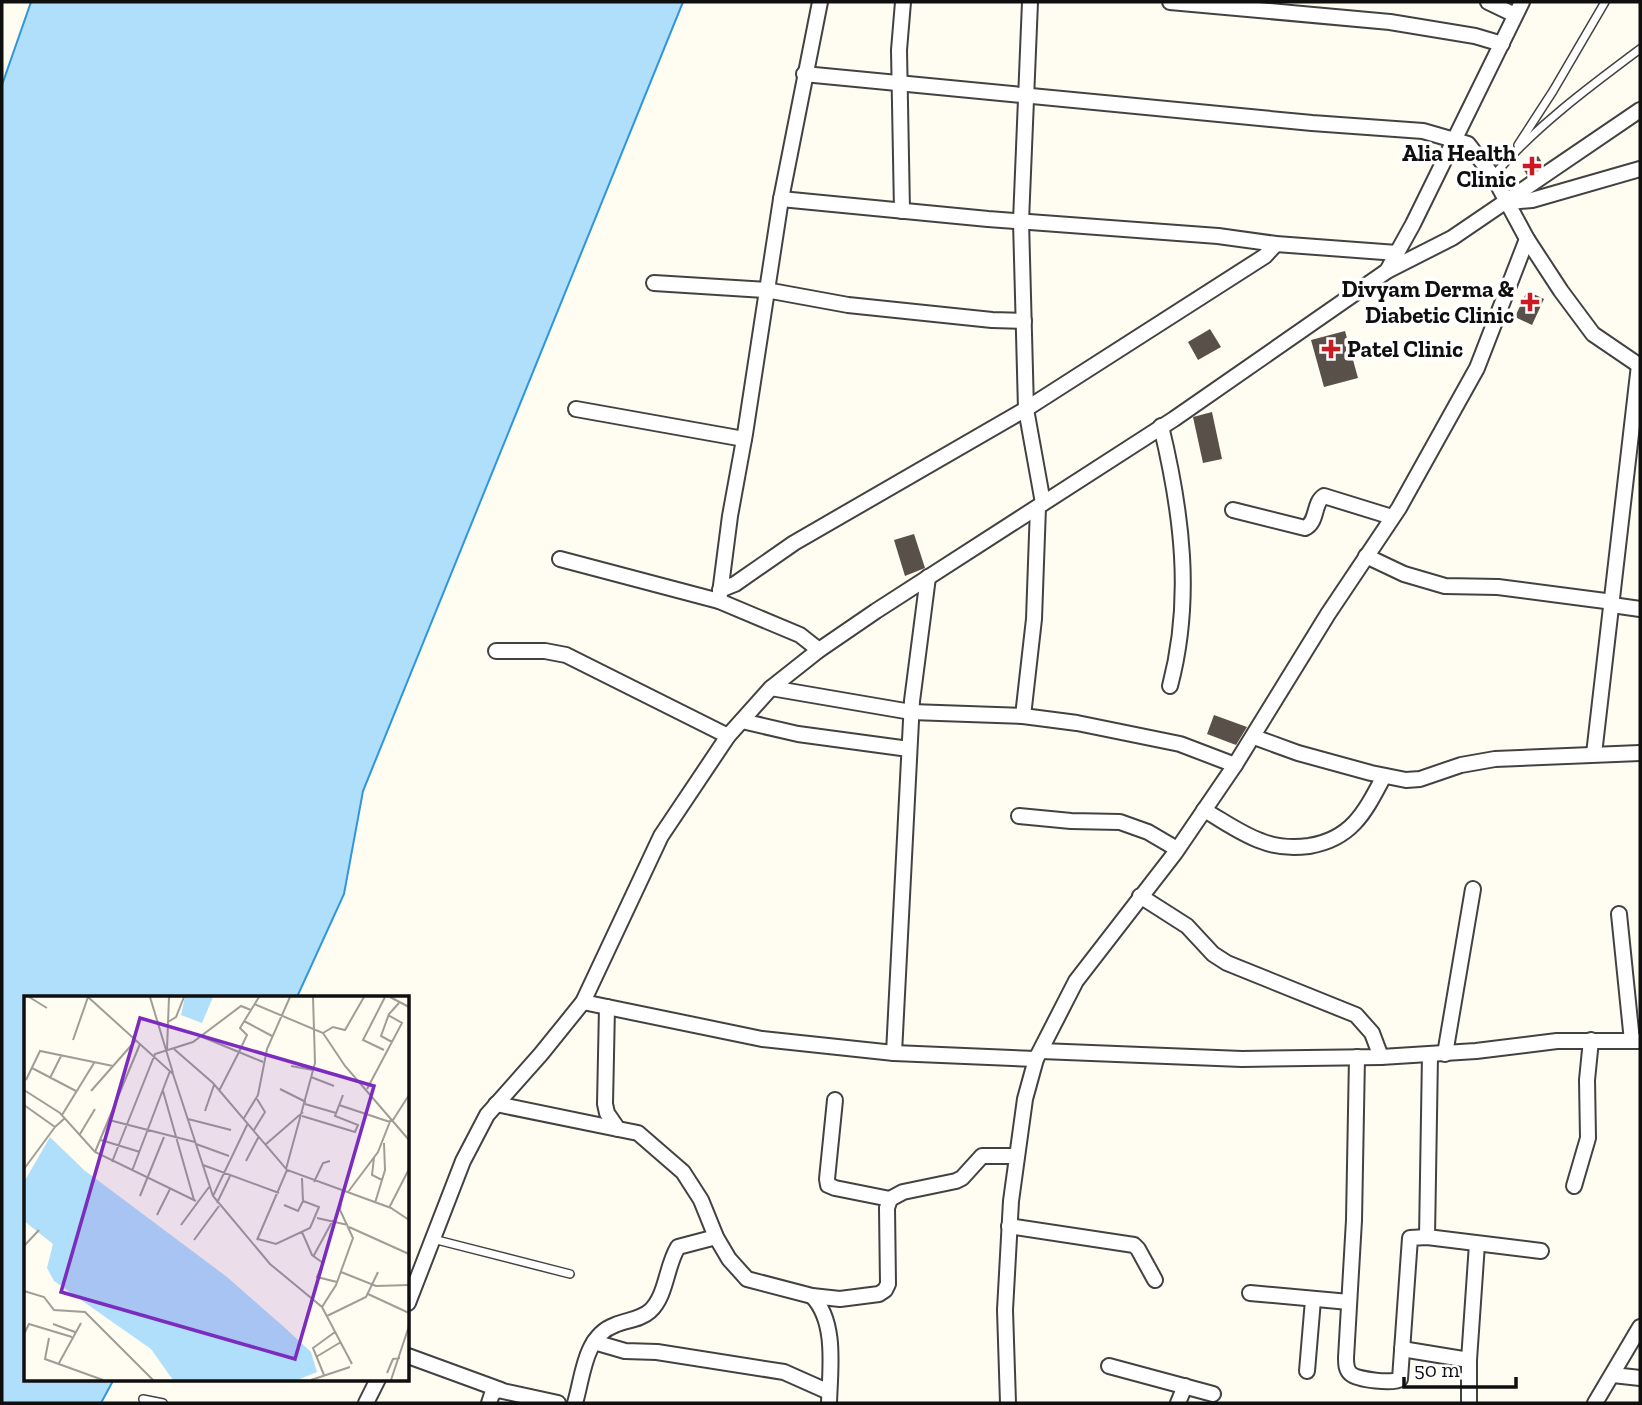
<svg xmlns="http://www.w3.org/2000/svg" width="1642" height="1405" viewBox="0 0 1642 1405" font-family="'Zilla Slab',serif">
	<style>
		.water { fill: #b0dffc; stroke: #3096da; stroke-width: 2 }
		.building { fill: #59504a }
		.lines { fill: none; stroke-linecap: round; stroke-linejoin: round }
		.service-casing { stroke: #424242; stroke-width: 10 }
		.minor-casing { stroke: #424242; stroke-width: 18 }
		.service { stroke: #fff; stroke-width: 7 }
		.minor { stroke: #fff; stroke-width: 14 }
		.poi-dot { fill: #cd1921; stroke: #fff; stroke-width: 2.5 }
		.labels { text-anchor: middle; stroke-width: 7; stroke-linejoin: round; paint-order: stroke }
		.poi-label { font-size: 23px; font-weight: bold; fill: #0f0f0f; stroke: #fff; text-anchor: end }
		.inset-road { fill: none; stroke: #9f9d97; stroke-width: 2 }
		.view { fill: #7b2cbf; fill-opacity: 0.15; stroke: #7b2cbf; stroke-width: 3.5 }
		.inset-edge { fill: none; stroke: #0f0f0f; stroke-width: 3.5 }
	</style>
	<rect width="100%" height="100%" fill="#fffcf1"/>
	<path class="water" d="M31,2H683L363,791L344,894L297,997H26V1379H114L101,1403H2V85Z"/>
	<g class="building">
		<path d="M1538,156L1543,164L1527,175L1522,167Z"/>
		<path d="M1527,291L1544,299L1532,325L1515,317Z"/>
		<path d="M1210,329L1221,347L1198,360L1188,342Z"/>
		<path d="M1345,331L1358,378L1324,387L1311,340Z"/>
		<path d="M1212,412L1222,459L1203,463L1193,417Z"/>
		<path d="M914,534L925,568L905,576L894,540Z"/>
		<path d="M1214,715L1247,727L1236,745L1207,734Z"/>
	</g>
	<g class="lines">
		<g class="service-casing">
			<g id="service">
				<path d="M1518,145L1553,91L1605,2"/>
				<path d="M1494,175C1535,127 1589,87 1640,49"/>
				<path d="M433,1239L570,1274"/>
				<path d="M143,1399L163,1403"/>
			</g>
		</g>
		<g class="minor-casing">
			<g id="minor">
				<path d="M1030,2L1021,221L1026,409L1043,503"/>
				<path d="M1170,2L1390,22L1475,36L1502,44"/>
				<path d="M1488,2L1515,15"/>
				<path d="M804,74L1312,123L1423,131L1468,144L1493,176L1527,239L1561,291L1593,334L1640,366"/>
				<path d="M781,199L988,219L1218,236L1276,244L1397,253"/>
				<path d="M1509,202L1532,200L1640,169"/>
				<path d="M902,211L899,50L903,2"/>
				<path d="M1387,271L1452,238L1640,110"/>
				<path d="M654,283L766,290L848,305L992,320L1024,321"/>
				<path d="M576,409L744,439"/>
				<path d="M1161,426C1182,513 1193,599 1170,686"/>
				<path d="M1233,510L1305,528C1318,522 1313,503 1324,496L1392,517"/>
				<path d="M1366,556L1404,574L1445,586L1498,587L1613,602"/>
				<path d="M560,559L719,601L800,635L819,650"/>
				<path d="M720,590L735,584L794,543L1026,409L1265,256L1276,244"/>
				<path d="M719,601L730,516L745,434L781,199L820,2"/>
				<path d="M1612,605L1640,609"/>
				<path d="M496,651H545L566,655L728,736"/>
				<path d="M771,688L911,712L1023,716L1077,723L1180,744L1235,765"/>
				<path d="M1023,716L1034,619L1038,507"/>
				<path d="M742,721L798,734L909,749"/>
				<path d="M1254,737L1298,753L1371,773L1406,780L1420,779L1461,765L1495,759L1640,753"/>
				<path d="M1594,754L1639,365"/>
				<path d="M1204,810C1222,820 1241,834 1261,841C1276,847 1293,848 1309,846C1352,839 1365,812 1384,776"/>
				<path d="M1019,816L1071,821L1120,822L1148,832L1177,849"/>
				<path d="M1140,896L1187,926L1213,954L1227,963L1356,1015L1372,1033L1381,1057"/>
				<path d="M1619,914L1632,1041"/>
				<path d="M583,1002L762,1039L894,1053L1036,1059"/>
				<path d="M607,1007L605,1104L607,1113L618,1129L638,1133L683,1172L701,1200L716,1237L729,1259L747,1279L812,1296L840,1299L879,1294L885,1290L888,1284L887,1208L890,1199L903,1192L956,1181L962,1178L982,1156H1017"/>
				<path d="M1041,1051L1242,1059L1381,1057L1476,1051L1557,1041H1640"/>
				<path d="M894,1053L912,701L928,577"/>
				<path d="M1445,1054L1473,889"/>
				<path d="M1357,1057L1354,1220L1346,1358C1346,1364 1346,1370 1351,1374C1358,1380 1394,1384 1400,1379L1410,1238L1427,1237L1541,1251"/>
				<path d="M835,1100L827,1179L828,1185L835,1188L890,1199"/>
				<path d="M496,1104L618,1129"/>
				<path d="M1574,1186L1588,1138L1587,1080L1591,1040"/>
				<path d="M1009,1226L1134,1245L1138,1249L1155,1280"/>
				<path d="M1427,1237L1430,1055"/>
				<path d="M1250,1293L1349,1302"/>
				<path d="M812,1296C837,1322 830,1369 829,1403"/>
				<path d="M408,1303L463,1161L487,1115L541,1054L583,1002L661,836L728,736L771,688L819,650L876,611L1174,419L1387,271L1413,224L1522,2"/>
				<path d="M594,1342L625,1351L657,1352L784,1372L829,1392"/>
				<path d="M1402,1349L1469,1360"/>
				<path d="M408,1356L501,1390"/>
				<path d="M1109,1366L1213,1394"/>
				<path d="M1307,1371L1313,1300"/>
				<path d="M1613,1375L1640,1378"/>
				<path d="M366,1403L378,1379"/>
				<path d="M489,1403L492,1394L498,1390L558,1403"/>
				<path d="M575,1403C583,1377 584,1336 615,1325C626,1320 640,1320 650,1311C667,1295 666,1266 678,1247L716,1237"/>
				<path d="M1008,1403L1005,1310L1011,1201L1025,1099L1036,1059L1076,981L1175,853L1235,765L1328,614L1399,508L1477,368L1527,239"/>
				<path d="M1178,1403L1185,1386"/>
				<path d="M1469,1403V1360L1477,1244"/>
				<path d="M1595,1403L1640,1327"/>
			</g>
		</g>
		<use href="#service" class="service"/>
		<use href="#minor" class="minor"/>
	</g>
	<g class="poi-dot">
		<path d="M1528.5 155.5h7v7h7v7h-7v7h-7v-7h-7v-7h7z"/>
		<path d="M1526.5 291.5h7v7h7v7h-7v7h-7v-7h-7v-7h7z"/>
		<path d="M1327.5 338.5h7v7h7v7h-7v7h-7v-7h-7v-7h7z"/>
	</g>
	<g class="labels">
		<g class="poi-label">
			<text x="1516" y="161">Alia Health<tspan x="1516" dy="26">Clinic</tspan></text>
			<text x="1514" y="297">Divyam Derma &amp;<tspan x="1514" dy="26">Diabetic Clinic</tspan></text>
			<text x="1347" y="357" text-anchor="start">Patel Clinic</text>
		</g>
	</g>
	<g transform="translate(24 996)">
		<rect width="385" height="385" fill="#fffcf1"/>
		<path d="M161,1H189L178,27L157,19ZM26,141L60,174L203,281L260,331L287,356L293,376L273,384H149L127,353L30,285L23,272L29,248L0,225V186Z" fill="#b0dffc"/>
		<path class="inset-road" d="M5,1L23,12M64,1L149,78L189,200L246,268L298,311L328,368M126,1L149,77M366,1L385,11M230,8L299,37L321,70L385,144M220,25L248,40M144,26L152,21L160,1M299,37L309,31L321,34L340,1M176,40L239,66M49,44L64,1M368,46L357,40L365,18L375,7M150,53L189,87L263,174L367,212L385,224M143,54L145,1M360,54L339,44L361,1M215,56L223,39L216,32L235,1M267,70L289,74M8,72L52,95M287,81L310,90M26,82L37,60M2,84L16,55L89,70M256,93L282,106M343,93L378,27L364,19M0,94L36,117L71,156L172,205M67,95L112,44M139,95L170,204M195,95L215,56M281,108L312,117M0,109L31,131L41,122M315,109L366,126M181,115L190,89M38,119L70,67M278,120L331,136L334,129L311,120L319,99M220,122L234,99L243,53L266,1M164,123L207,134M85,124L171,146M369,124L385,99M230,134L241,116L233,103M56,138L71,113M77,144L116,156M172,148L205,160M241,149L279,116M71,156L116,48M350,162L348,179L358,184M222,165L235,140M88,166L131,58L169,46L217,10L227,14M179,169L255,197M0,173L31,131M262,173L291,67L289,1M108,175L146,75M290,186L299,167L306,165M324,196L354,156L367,123M116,200L140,141M189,200L224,127M193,207L206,180M351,207L361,174L360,147M260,209L274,215L279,205M365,212L385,173M133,219L146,193M293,222L324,229M157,229L185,191M325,231L385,258M278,236L288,259L299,267L293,281L313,286M234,243L252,248L286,232L295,211L279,205L278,182M170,244L195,210M233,244L263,174M0,250L15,234M289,261L309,224M317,276L352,290L385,289M0,295L20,301L30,314L61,316L129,384M344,298L385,317M298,311L312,289L329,242L316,214L319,195M303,320L342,301L354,276M29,328L51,336M0,338L5,328L48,341M25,342L21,363L79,384M292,361L317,346M35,367L57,327M363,377L369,363L376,362M300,379L289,352L311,336M287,384L326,371M367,384L385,330"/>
		<path class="view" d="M116,22L350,90L271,363L37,296Z"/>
		<rect width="385" height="385" class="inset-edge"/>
	</g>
	<rect width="1642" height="1405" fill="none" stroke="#0f0f0f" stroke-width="7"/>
	<path d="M1404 1377v10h112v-10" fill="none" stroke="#0f0f0f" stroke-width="3.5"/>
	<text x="1414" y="1377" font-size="21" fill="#0f0f0f" stroke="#ffffff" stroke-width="5" paint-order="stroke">50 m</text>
</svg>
